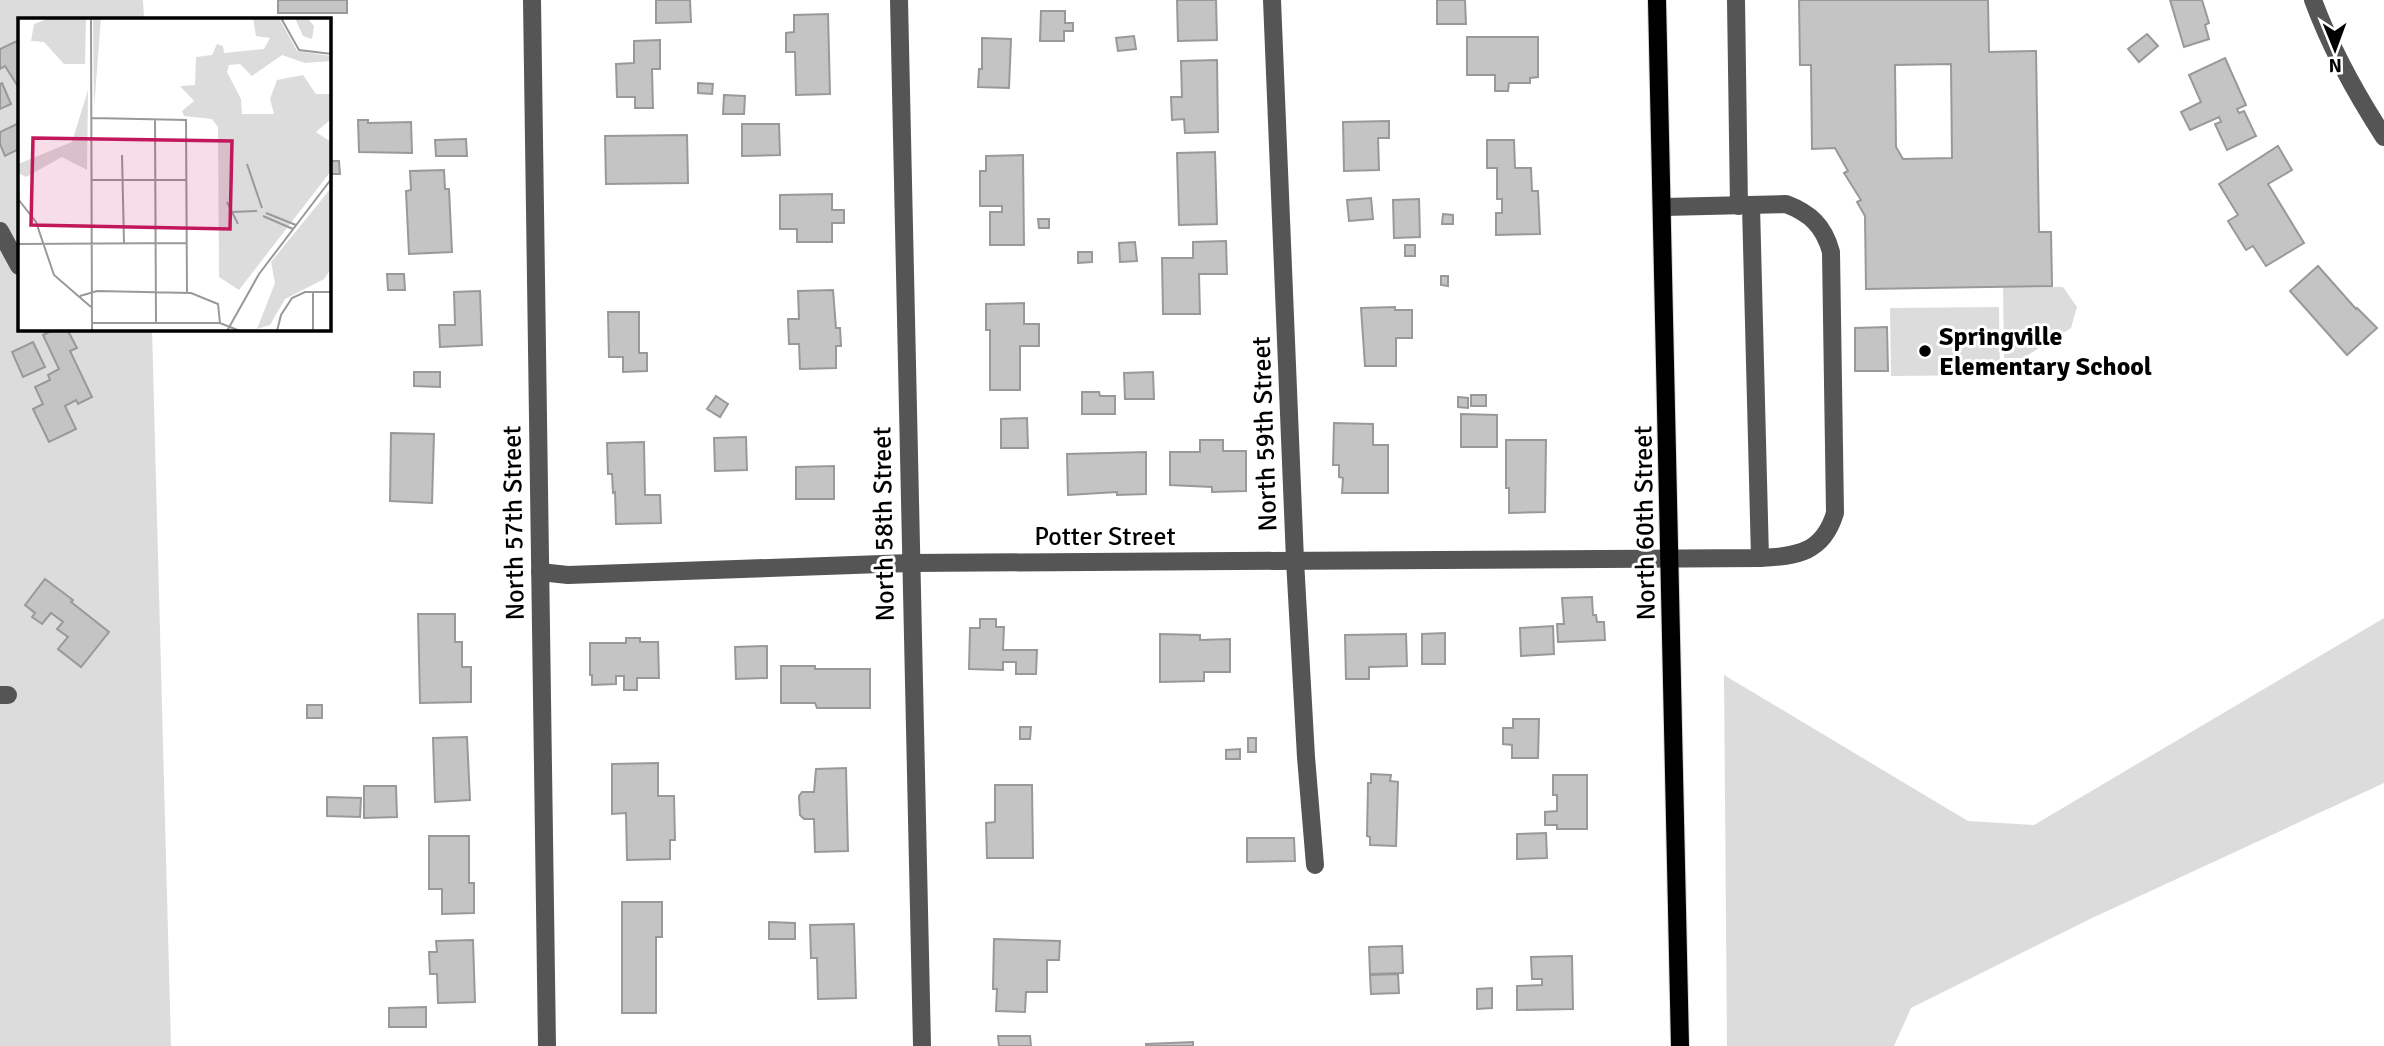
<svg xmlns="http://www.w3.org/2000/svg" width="2384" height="1046" viewBox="0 0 2384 1046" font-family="Signika,sans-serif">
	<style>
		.green { fill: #dcdcdc }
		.building { fill: #c4c4c4; stroke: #999; stroke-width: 2; fill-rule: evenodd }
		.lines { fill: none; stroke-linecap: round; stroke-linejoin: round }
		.major-casing { stroke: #dbdbdb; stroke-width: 20 }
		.minor { stroke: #555; stroke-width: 18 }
		.major { stroke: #000; stroke-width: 18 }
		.poi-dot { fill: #000; stroke: #fff; stroke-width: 2.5 }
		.labels { text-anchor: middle; stroke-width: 6; stroke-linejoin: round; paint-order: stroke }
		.poi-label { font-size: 26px; font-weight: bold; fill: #000; stroke: #fff; text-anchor: start }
		.street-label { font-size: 26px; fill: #000; stroke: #fff }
		.inset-road { fill: none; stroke: #999; stroke-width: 2 }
		.view { fill: #c2185b; fill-opacity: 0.15; stroke: #c2185b; stroke-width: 3.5 }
		.inset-edge { fill: none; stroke: #000; stroke-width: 3.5 }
	</style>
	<rect width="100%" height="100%" fill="#fff"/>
	<g class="green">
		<path d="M0,0H143L144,19H19V329H152L171,1046H0Z"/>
		<path d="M2003,287H2063L2077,307L2071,328L2023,358H2004Z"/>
		<path d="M1999,307L2000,375L1891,376L1890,308Z"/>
		<path d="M2384,618V783L2090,919L1911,1008L1894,1046H1727L1724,675L1968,821L2034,825Z"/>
	</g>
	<g class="building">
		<rect x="278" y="0" width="69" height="13"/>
		<path d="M656,0H690L691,22L656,23Z"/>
		<path d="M1177,0H1216L1217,40L1178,41Z"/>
		<path d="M1437,0H1465L1466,24H1437Z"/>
		<path d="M1799,0H1988L1989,52L2036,51L2039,232H2051L2052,286L1866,289L1865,216L1857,202L1861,200L1844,173L1848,171L1835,148L1812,149L1811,65H1800ZM1951,64L1952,158L1903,159L1896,147L1895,65Z"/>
		<path d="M2170,0H2202L2209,23L2205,25L2209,39L2184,47Z"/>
		<path d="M1041,11H1065V23H1073V31H1064V41H1040Z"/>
		<path d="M828,14L830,94L796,95L795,52H786V33L794,32V15Z"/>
		<path d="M2147,34L2158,46L2139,62L2128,49Z"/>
		<path d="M1134,36L1136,49L1118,51L1116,38Z"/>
		<path d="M1467,37H1538V77L1530,78V83H1509L1508,91H1495V75H1467Z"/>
		<path d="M982,38L1011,39L1009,88L978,87L979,69H982Z"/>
		<path d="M19,40V84L17,85L5,66L0,69V49Z"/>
		<path d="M660,40V69H652L653,108H635V97H617L616,64L634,63V41Z"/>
		<path d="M2225,58L2246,105L2237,109L2239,113L2244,111L2256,136L2227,150L2215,124L2221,122L2219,117L2190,130L2181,112L2201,102L2189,75Z"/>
		<path d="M1217,60L1218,132L1185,133L1184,119L1172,120L1171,97H1182L1181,61Z"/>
		<path d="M2,83L11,104L0,109V84Z"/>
		<path d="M698,83L713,84L712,94L698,93Z"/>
		<path d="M724,95L745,96L744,114H723Z"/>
		<path d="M358,120H368V123L411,122L412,153L359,152Z"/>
		<path d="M1389,121V138H1378L1379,170L1344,171L1343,122Z"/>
		<path d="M19,123V149L5,156L0,144V132Z"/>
		<path d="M742,124H779L780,155L742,156Z"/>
		<path d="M687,135L688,183L606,184L605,136Z"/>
		<path d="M466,139L467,156H436L435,140Z"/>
		<path d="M1487,140H1514L1515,168H1531L1532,191H1538L1540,234L1496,235V213H1502V199H1497V168H1487Z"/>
		<path d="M2278,146L2292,170L2268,184L2304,243L2266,266L2253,246L2246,250L2228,221L2238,215L2219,184Z"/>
		<path d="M1215,152L1217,224L1179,225L1177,153Z"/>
		<path d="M1023,155L1024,245H990V212H1002V206H980V171H986V156Z"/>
		<path d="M329,161H339L340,174H329Z"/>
		<path d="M444,170L445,189H449L452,252L409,254L406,191L411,190L410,171Z"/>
		<path d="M832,194V210H844V223H832V242H797V229H780V195Z"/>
		<path d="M1371,198L1373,219L1349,221L1347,200Z"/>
		<path d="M1419,199L1420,237L1394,238L1393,200Z"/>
		<path d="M1443,214L1453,215V224H1442Z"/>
		<path d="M1038,219H1049V228H1039Z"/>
		<path d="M1226,241L1227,274H1199L1200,314H1163L1162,258H1193V242Z"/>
		<path d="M1135,242L1137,261L1120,262L1119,243Z"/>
		<rect x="1405" y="245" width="10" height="11"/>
		<path d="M1078,252H1092V262L1078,263Z"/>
		<path d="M2318,266L2356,309L2357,308L2377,328L2347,355L2290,291Z"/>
		<path d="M387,274H404L405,290H388Z"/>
		<path d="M1441,276H1448V286L1441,285Z"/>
		<path d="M833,290L836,328H840L841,346H836V368L800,369L799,344H789L788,319H799L798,291Z"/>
		<path d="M480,291L482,345L440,347L439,325H455L454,292Z"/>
		<path d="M1024,303V324H1039V346H1020V390H990V330H986V304Z"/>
		<path d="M1395,307V310H1412V338H1396V366H1365L1361,308Z"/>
		<path d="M608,312H639V353H647V371L623,372V357H609Z"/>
		<path d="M1887,327L1888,371H1855V328Z"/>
		<path d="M55,329H67L77,348L70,351L92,397L78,404L76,400L65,406L76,429L49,442L33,409L43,404L35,387L50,380L48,375L59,369L43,335Z"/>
		<path d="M33,342L45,367L23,377L12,352Z"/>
		<path d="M414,372H440V387L414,386Z"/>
		<path d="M1153,372L1154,399H1125L1124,373Z"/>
		<path d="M1082,392H1099L1100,396H1115V414H1082Z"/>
		<rect x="1471" y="395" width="15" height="11"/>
		<path d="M716,396L728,404L720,417L707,409Z"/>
		<path d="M1458,397L1468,398V408L1458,407Z"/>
		<path d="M1461,414L1497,415V447H1461Z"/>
		<path d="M1027,418L1028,448H1001V419Z"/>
		<path d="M1334,423L1373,424V445H1388V493H1342L1343,478L1339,477V465H1333Z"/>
		<path d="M391,433L434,434L432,503L390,501Z"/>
		<path d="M746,437L747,470L715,471L714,438Z"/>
		<path d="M1200,440H1223V451H1246V491L1212,492V487L1170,485V452H1200Z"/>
		<path d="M1506,440H1546L1545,512L1509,513V488H1506Z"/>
		<path d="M644,442L645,495H660L661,523L616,524L615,492L613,493L612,474H608L607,443Z"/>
		<path d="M1146,452V494L1117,495V492L1068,495L1067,454Z"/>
		<path d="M834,466V499H796V467Z"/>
		<path d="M45,579L73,600L71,602L109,632L81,667L58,649L68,637L57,629L63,622L51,613L42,624L32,617L35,613L25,605Z"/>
		<path d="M1592,597L1593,615H1596L1597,622H1604L1605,640L1558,642L1557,624H1564L1562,598Z"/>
		<path d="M418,614H455V642H462V667H471V702L420,703Z"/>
		<path d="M980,619H996V627H1004L1003,650H1037L1036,674H1016V662H1003V670L969,669L970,628H980Z"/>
		<path d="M1553,626L1554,654L1521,656L1520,628Z"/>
		<path d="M1445,633V664H1422V634Z"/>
		<path d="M1160,634L1200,635V640L1230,639V672H1204V681L1160,682Z"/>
		<path d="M1406,634L1407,666L1369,667V679H1346L1345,635Z"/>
		<path d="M626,638H640V642H658L659,678H637V690H624V676H616V684L592,685V675H590V643H626Z"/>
		<path d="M767,646V678L736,679L735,647Z"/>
		<path d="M781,666H815V669H870V708H817L815,703H781Z"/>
		<rect x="307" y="705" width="15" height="13"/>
		<path d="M1513,719H1539L1538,758H1512V745L1503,744V728H1513Z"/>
		<path d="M1020,727H1031L1030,739H1020Z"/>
		<path d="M467,737L470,800L435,802L433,738Z"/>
		<rect x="1248" y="738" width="8" height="14"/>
		<path d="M1240,749V759H1226V750Z"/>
		<path d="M658,763V796H674L675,840H670V859L627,860L626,813L612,814V764Z"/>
		<path d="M846,768L848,851L815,852L814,819H804L800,815L799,796L802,792H814L816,769Z"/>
		<path d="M1371,774L1391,775L1390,781L1398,782L1396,846L1370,845V837L1367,836L1368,783H1371Z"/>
		<path d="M1553,775H1587V829H1557V825H1545V812L1557,811V795H1553Z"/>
		<path d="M995,785H1032L1033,858H987L986,823L995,822Z"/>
		<path d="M364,786H396L397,817L364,818Z"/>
		<path d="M327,797L361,798L360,817L327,816Z"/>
		<path d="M1546,833L1547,858L1517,859V834Z"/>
		<path d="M429,836H469V883H474V913L442,914V889H429Z"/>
		<path d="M1247,838H1294L1295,861L1247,862Z"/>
		<path d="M622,902H662V937H656V1013H622Z"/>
		<path d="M769,922L795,923V939H769Z"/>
		<path d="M854,924L856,998L818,999L817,958H811L810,925Z"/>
		<path d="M994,939L1060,941L1059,960H1047V992H1026L1025,1012L996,1011L997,989H993Z"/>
		<path d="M473,940L475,1002L438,1003L437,974H430L429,952H437L436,941Z"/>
		<path d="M1402,946L1403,973L1370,974L1369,947Z"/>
		<path d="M1572,956L1573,1009L1517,1010V986L1542,985V979H1532L1531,957Z"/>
		<path d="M1398,974L1399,993L1371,994L1370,975Z"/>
		<path d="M1492,988V1008L1477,1009V989Z"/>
		<path d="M426,1007V1027H389V1008Z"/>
		<path d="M998,1036H1030L1031,1046H999Z"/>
		<path d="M1193,1042V1046H1146V1044Z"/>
	</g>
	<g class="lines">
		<g class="major-casing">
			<path id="major" d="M1657,0L1680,1046"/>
		</g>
		<g class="minor">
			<path d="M532,0L547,1046"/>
			<path d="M899,0L922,1046"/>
			<path d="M1272,0L1295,560L1306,757L1315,865"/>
			<path d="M1736,0L1739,206"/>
			<path d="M2313,0C2331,49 2356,94 2384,137"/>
			<path d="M1751,206L1760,558"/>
			<path d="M0,231L19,266"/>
			<path d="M540,572L568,575L910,563L1760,558C1797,556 1823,553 1835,513L1831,252C1824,226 1810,213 1786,204L1664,207"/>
			<path d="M0,695H8"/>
		</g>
		<use href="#major" class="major"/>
	</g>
	<circle class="poi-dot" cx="1925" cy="351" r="7"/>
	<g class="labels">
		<g class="poi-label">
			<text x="1939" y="345">Springville<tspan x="1939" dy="30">Elementary School</tspan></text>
		</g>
		<g class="street-label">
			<text transform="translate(1264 434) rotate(-92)" y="9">North 59th Street</text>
			<text transform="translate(513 523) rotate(-91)" y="9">North 57th Street</text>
			<text transform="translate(1644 523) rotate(-91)" y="9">North 60th Street</text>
			<text transform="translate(883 524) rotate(-91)" y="9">North 58th Street</text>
			<text x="1105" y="545">Potter Street</text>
		</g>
	</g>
	<g transform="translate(18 18)">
		<rect width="313" height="313" fill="#fff"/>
		<path d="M32,0H68L67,46H46L26,24L13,23L16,6ZM75,0H83L76,90ZM235,0H261L279,33L313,38V43L287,45L264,37L234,58L222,46L211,47L209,54L223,81L224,96H256L252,81L259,62L285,57L298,76H314L313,101L298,114L313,124V153L221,272L201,259L200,109L194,101L166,98L164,93L176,83L162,68L177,67L178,39L194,37L199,26L205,28L206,35L246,31L252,20L238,18ZM277,0H289L296,8L294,21L285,18ZM70,72L69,152L44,139L8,159L0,155V146L54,124ZM313,170V251L306,261L267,281L252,307L239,311L257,265L253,244Z" fill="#dcdcdc"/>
		<path class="inset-road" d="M73,0L74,313M263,0L281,32L314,36M74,100L168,102L169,275M137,101L138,305M104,137L106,225M229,146L244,190M74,162H168M0,181L18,204L36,257L73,289M209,184L220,206M214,194L239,193M248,195L278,207M245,198L275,211M0,226L168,225M295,274V313M62,278L79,273L173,275L200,286L202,305M75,305H202L222,313M209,313L241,256L314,160M259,313L263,297L274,280L287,274H314"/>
		<path class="view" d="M15,120L214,123L212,211L13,207Z"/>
		<rect width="313" height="313" class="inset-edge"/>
	</g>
	<g transform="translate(2335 49) rotate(179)" stroke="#ffffff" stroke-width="5" paint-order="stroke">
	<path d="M0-5L12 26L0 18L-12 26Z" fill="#000000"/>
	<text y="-10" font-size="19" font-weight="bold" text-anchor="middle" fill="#000000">N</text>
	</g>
</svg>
